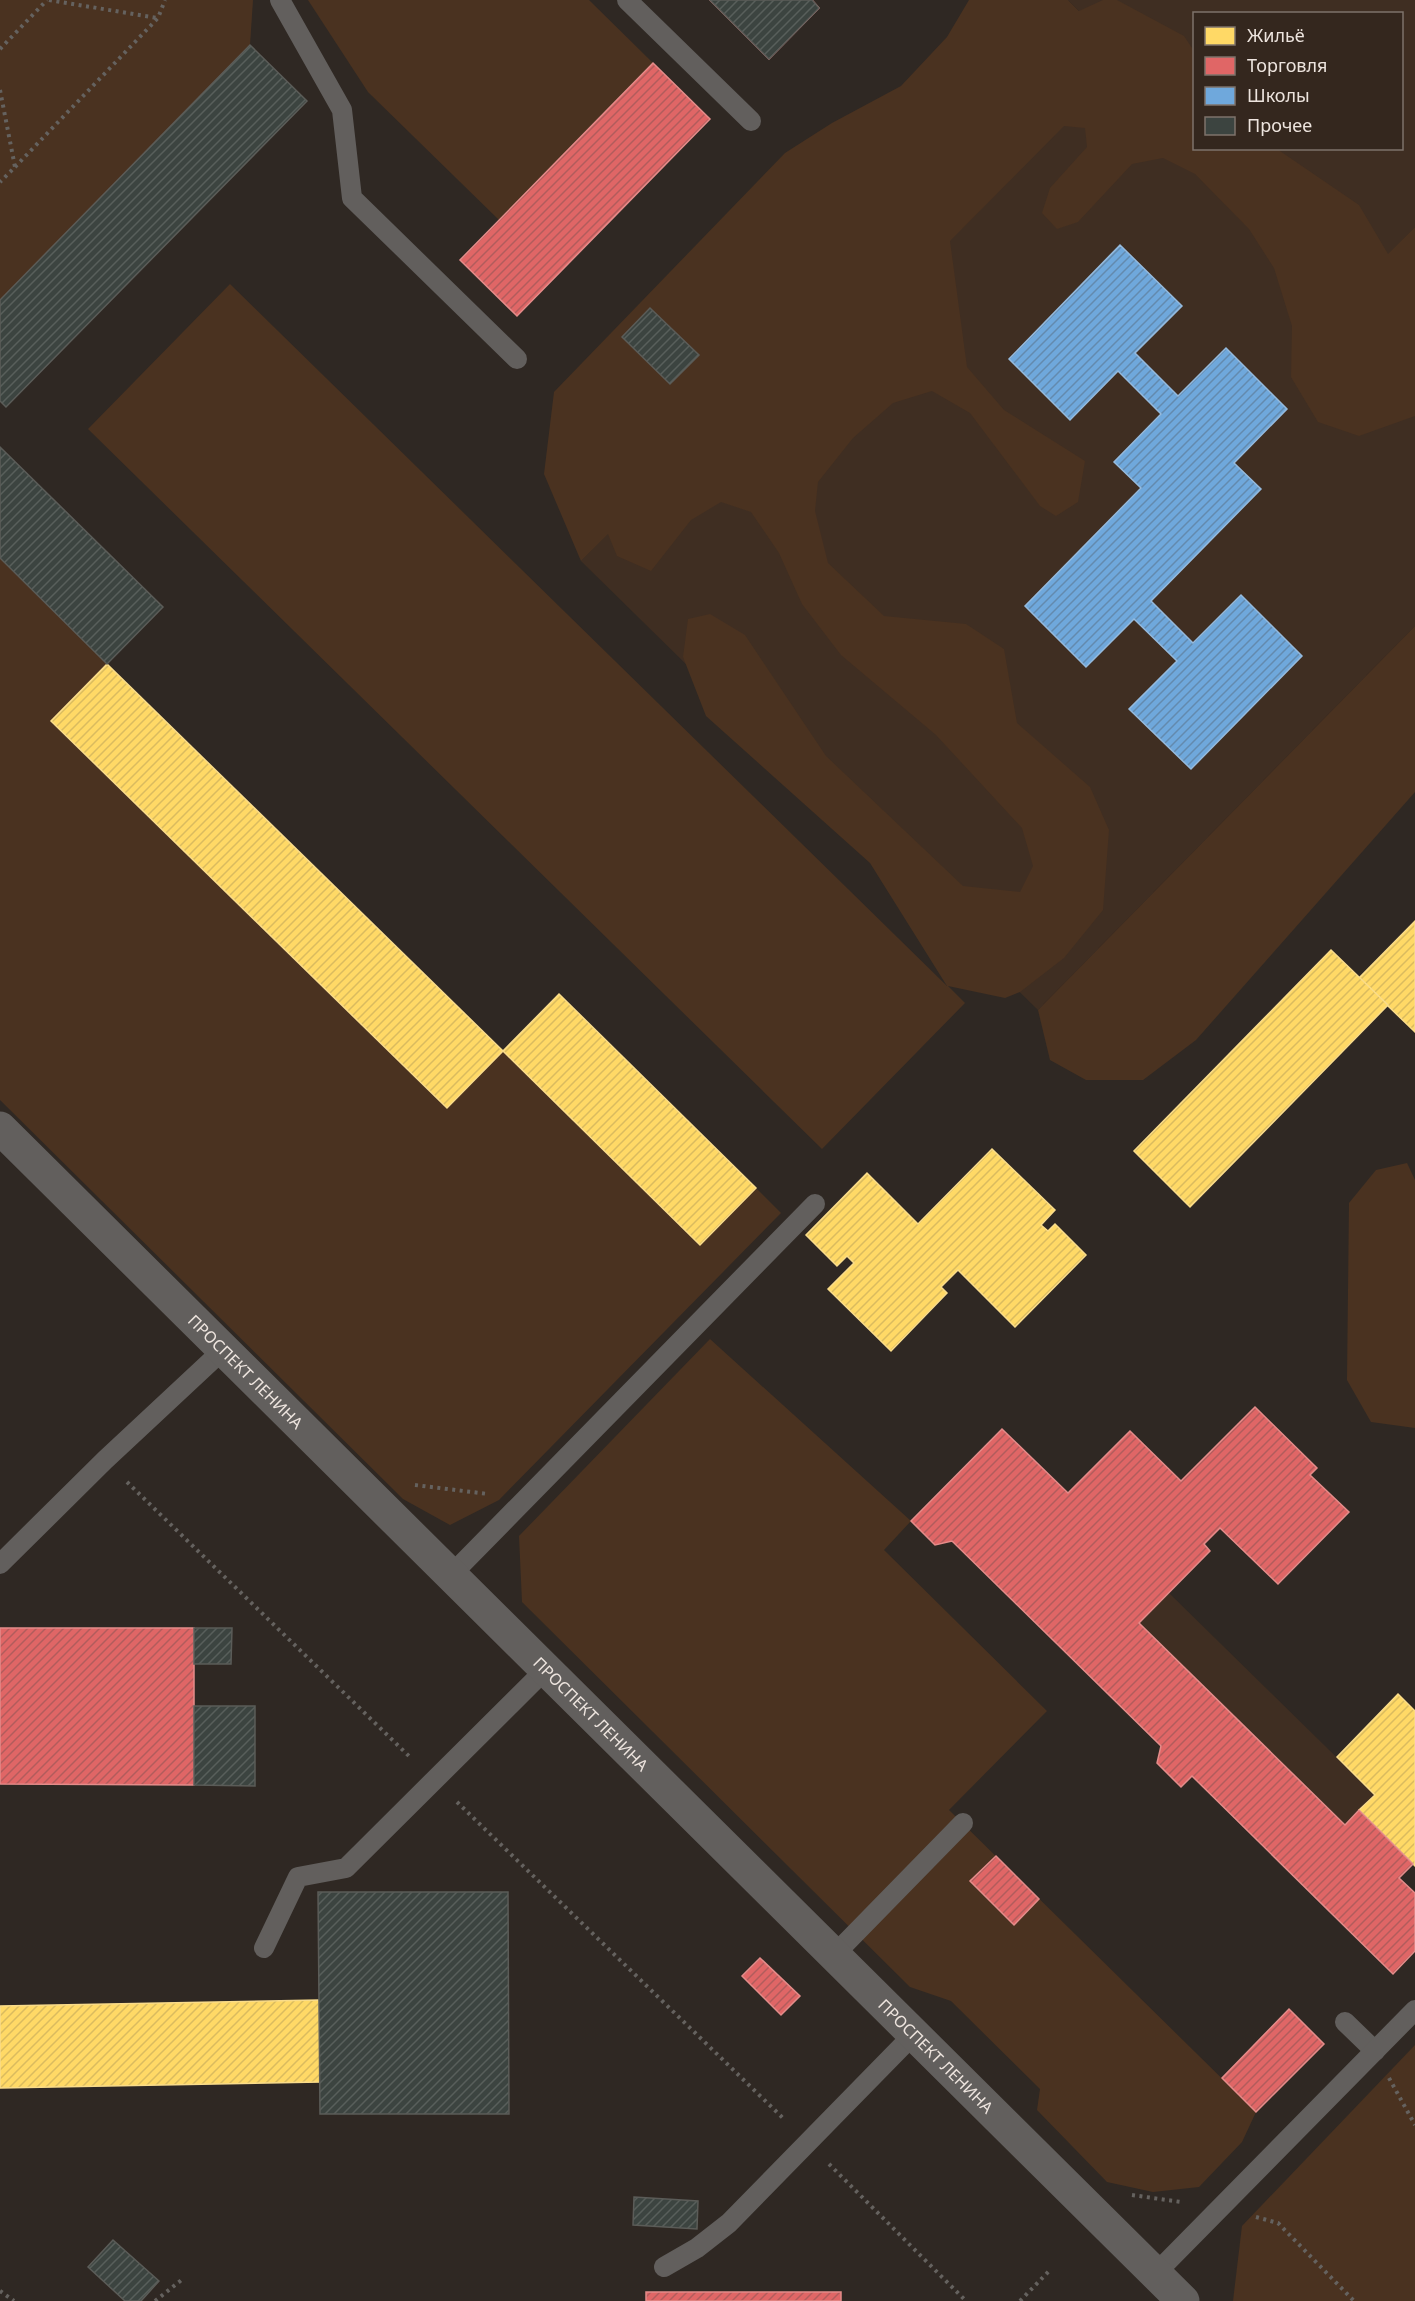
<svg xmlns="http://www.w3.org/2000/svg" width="1415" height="2301" viewBox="0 0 1415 2301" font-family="'Noto Sans',sans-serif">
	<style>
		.built { fill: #3f2e22 }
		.green { fill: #4a3220 }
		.homes { fill: url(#homes-hatch); stroke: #fadc8a; stroke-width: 1.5 }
		.shops { fill: url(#shops-hatch); stroke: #e48c8a; stroke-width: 1.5 }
		.schools { fill: url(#schools-hatch); stroke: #95badd; stroke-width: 1.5 }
		.building { fill: url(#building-hatch); stroke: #5b5c58; stroke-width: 1.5 }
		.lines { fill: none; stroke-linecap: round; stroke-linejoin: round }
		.path { stroke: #65625f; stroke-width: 4; stroke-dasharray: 3 4.5; stroke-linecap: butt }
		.service { stroke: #625f5d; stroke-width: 20 }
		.tertiary { stroke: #625f5d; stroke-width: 33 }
		.labels { text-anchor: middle; stroke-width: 6; stroke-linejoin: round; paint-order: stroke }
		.street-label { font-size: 16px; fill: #ede4de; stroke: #34271e }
	</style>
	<defs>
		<pattern id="homes-hatch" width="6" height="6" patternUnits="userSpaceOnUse" patternTransform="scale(1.5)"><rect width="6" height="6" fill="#ffd966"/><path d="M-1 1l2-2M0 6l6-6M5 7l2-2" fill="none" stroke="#dabb5f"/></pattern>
		<pattern id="shops-hatch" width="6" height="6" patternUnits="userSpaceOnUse" patternTransform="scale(1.5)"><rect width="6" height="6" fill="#e06666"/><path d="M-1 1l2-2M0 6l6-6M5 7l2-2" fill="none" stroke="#b25c5c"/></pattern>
		<pattern id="schools-hatch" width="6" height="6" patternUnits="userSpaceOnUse" patternTransform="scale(1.5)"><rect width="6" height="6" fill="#6fa8dc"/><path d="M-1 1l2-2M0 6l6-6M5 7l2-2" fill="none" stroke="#638aae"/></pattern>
		<pattern id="building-hatch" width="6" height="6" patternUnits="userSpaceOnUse" patternTransform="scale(1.5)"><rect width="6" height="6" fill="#3c4440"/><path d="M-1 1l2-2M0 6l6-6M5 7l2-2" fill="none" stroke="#585f5b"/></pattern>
	</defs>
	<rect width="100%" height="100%" fill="#2f2823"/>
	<g class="built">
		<path d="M1068,0H1415V227L1358,285L1219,149L1402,148V14H1194V125Z"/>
		<path d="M1076,57L1415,389V626L1038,1010L581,561Z"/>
		<path d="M1002,1429L1106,1531L1153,1609L1169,1593L1375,1795L1359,1811L1413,1864L1399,1878L1415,1893V1951L1393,1974L1192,1777L1181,1787L1157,1763L1161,1746L952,1541L935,1545L911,1521Z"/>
	</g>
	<g class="green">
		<path d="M0,0H253L250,45L0,300Z"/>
		<path d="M308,0H589L653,63L499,220L368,92Z"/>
		<path d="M969,0H1068L1079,11L1103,0H1117L1184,36L1194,51V148L1277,149L1359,205L1388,254L1415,227V416L1359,436L1318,422L1291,377L1292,326L1274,268L1249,229L1195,174L1163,158L1132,164L1078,222L1057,229L1042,213L1050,188L1087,147L1085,128L1064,126L950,241L967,367L1004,410L1085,461L1078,502L1056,516L1040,506L970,413L932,391L893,403L853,438L818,482L815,511L828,563L884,616L966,624L1004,649L1017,723L1090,787L1109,830L1103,910L1064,958L1020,992L1005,998L948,986L965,1003L822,1149L88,429L230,284L947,986L870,863L706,716L683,657L688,619L710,614L745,635L826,756L963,886L1020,892L1033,866L1022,828L936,735L841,655L802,604L779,553L751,512L721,502L691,520L651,571L617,556L608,534L581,561L544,474L554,392L785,153L832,123L901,86L947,37Z"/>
		<path d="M0,558L107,664L52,721L447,1108L503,1051L700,1245L756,1188L781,1213L499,1500L450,1525L403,1499L0,1100Z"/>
		<path d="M1415,626V792L1196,1040L1143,1080H1086L1050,1060L1038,1010Z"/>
		<path d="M1407,1163L1415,1180V1428L1371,1422L1347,1380L1349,1203L1376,1170Z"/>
		<path d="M710,1339L911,1521L884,1550L1047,1711L949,1810L1256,2112L1242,2142L1199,2187L1153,2192L1107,2182L1037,2110L1040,2089L951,2001L910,1987L522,1602L519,1536Z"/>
		<path d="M1415,2045V2301H1233L1242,2226Z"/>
	</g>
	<g class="homes">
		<path d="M107,664L503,1051L447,1108L51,721Z"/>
		<path d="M1415,921V1032L1359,978Z"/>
		<path d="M1331,950L1388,1005L1190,1207L1134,1151Z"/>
		<path d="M559,994L756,1188L700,1245L503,1051Z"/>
		<path d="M992,1149L1055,1210L1041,1225L1048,1231L1055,1224L1086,1255L1015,1327L958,1270L941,1287L947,1293L891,1351L828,1289L854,1263L847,1256L837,1266L806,1235L867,1173L918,1224Z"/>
		<path d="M1398,1694L1415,1711V1866L1359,1810L1375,1795L1337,1757Z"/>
		<path d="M319,2000L320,2082L0,2088V2006Z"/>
	</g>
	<g class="shops">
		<path d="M710,0H812L819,8L769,59Z"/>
		<path d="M653,63L710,119L517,316L460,260Z"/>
		<path d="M1255,1407L1317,1468L1310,1475L1349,1512L1278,1584L1220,1528L1204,1544L1210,1551L1139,1623L1345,1825L1359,1810L1413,1864L1399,1878L1415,1893V1951L1393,1974L1192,1776L1181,1787L1157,1763L1161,1746L952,1541L935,1545L911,1521L1002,1429L1068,1493L1130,1431L1181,1481Z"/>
		<path d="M0,1628H194V1785L0,1784Z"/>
		<path d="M996,1856L1039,1899L1014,1925L970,1881Z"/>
		<path d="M760,1958L800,1996L781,2015L742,1976Z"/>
		<path d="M1289,2009L1324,2044L1256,2112L1222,2078Z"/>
		<rect x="646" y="2292" width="195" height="9"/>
	</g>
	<path class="schools" d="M1120,245L1182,306L1135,353L1178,396L1226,348L1287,409L1234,463L1261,489L1151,601L1193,643L1241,595L1302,656L1191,769L1129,709L1177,661L1134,619L1086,667L1025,606L1141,488L1114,462L1161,414L1118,371L1070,420L1009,359Z"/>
	<g class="building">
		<path d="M710,0H812L819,8L769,59Z"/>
		<path d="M250,45L307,101L6,407L0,401V300Z"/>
		<path d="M650,308L699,355L670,384L622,337Z"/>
		<path d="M0,447L163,607L107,664L0,558Z"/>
		<path d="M194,1628H232L231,1664H194Z"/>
		<path d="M194,1706H255V1786L194,1785Z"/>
		<path d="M318,1892H508L509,2114H320Z"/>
		<path d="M634,2197L698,2201L697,2229L633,2225Z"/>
		<path d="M113,2240L159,2281L141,2301H125L88,2267Z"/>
	</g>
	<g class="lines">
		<g class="path">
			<path d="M49,0L157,18"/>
			<path d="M0,49L47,0"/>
			<path d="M0,90L15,167L0,182"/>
			<path d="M15,167L158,18L165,0"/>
			<path d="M127,1482L412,1759"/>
			<path d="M415,1485L488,1494"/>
			<path d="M457,1802L785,2120"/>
			<path d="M1389,2078L1415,2125"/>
			<path d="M829,2164L966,2301"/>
			<path d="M1132,2195L1181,2202"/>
			<path d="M1256,2217L1278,2223L1354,2301"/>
			<path d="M0,2291L14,2301"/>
			<path d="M155,2301L184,2278"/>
			<path d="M1020,2301L1051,2269"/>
		</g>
		<g class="service">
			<path d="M280,0L342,110L352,198L517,359"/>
			<path d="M627,0L751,121"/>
			<path d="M0,1564L105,1460L224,1349"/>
			<path d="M451,1575L815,1204"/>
			<path d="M264,1948L298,1877L346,1868L546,1669"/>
			<path d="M834,1955L963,1823"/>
			<path d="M1345,2022L1375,2051"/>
			<path d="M664,2267L697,2248L729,2223L914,2034"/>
			<path d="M1155,2274L1415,2010"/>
		</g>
		<path class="tertiary" id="s1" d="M0,1128L1183,2301"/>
	</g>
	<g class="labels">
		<g class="street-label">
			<text dy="6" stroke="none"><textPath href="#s1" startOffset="346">ПРОСПЕКТ ЛЕНИНА</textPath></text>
			<text dy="6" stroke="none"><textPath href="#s1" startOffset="832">ПРОСПЕКТ ЛЕНИНА</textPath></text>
			<text dy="6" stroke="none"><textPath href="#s1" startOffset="1318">ПРОСПЕКТ ЛЕНИНА</textPath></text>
		</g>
	</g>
	<rect x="1193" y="12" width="210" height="138" fill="#34271e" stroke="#7e736b" stroke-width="1.5"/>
	<rect x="1205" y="27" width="30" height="18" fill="#ffd966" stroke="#7e736b" stroke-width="1.5"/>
	<text x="1247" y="42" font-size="18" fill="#ede4de">Жильё</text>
	<rect x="1205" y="57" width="30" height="18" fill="#e06666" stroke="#7e736b" stroke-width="1.5"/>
	<text x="1247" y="72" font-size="18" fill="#ede4de">Торговля</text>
	<rect x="1205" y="87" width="30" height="18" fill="#6fa8dc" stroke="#7e736b" stroke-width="1.5"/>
	<text x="1247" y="102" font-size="18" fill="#ede4de">Школы</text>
	<rect x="1205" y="117" width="30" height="18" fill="#3c4440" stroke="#7e736b" stroke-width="1.5"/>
	<text x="1247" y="132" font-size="18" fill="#ede4de">Прочее</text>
</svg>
